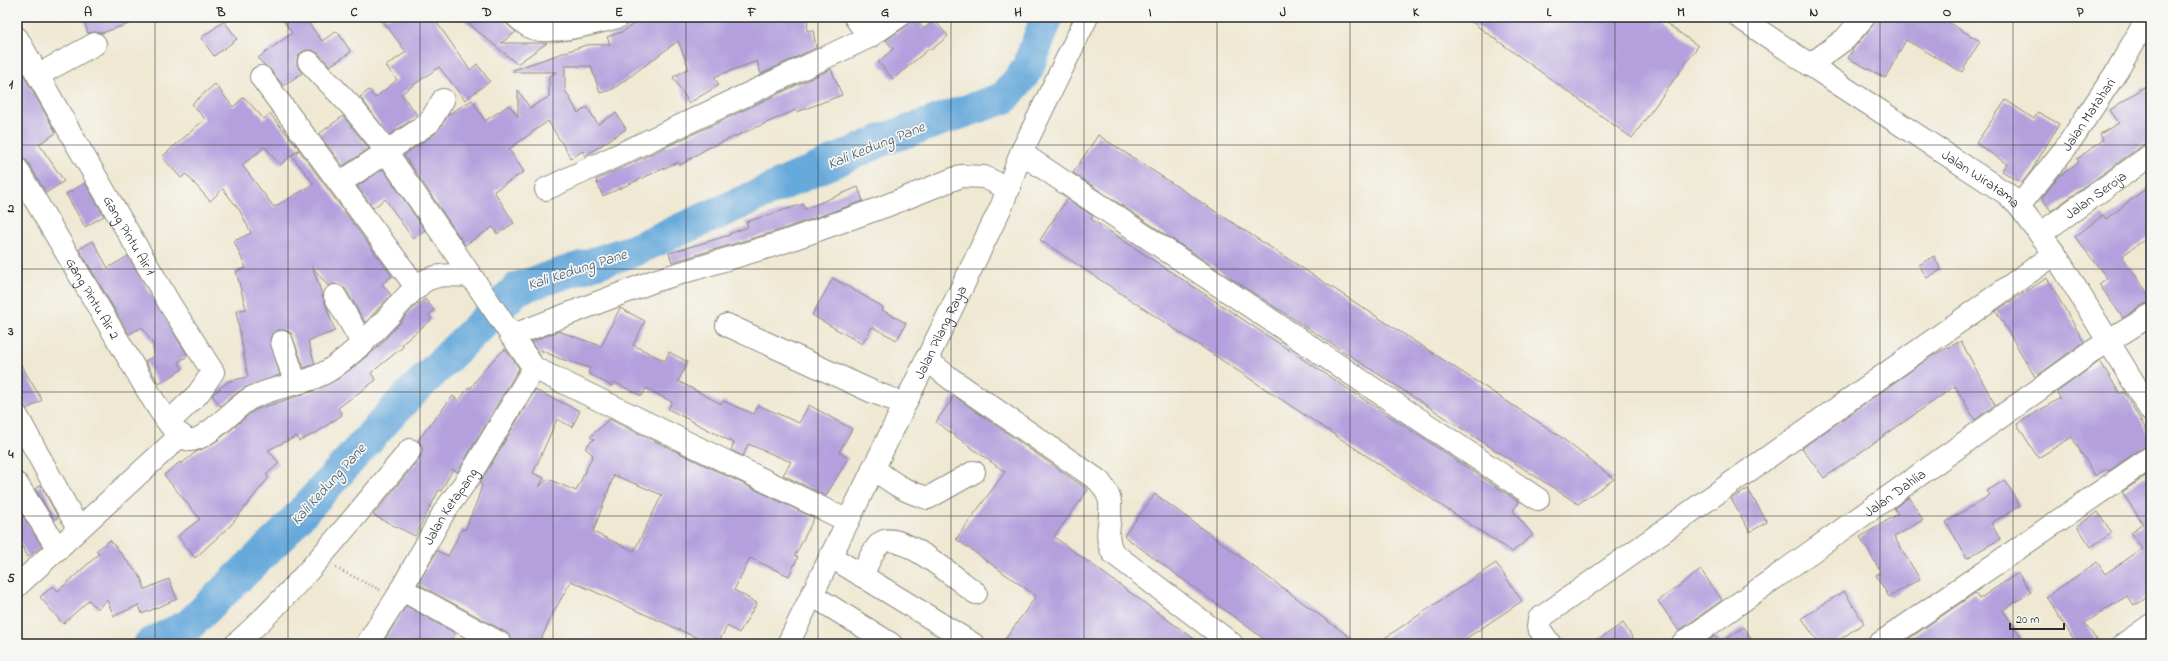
<svg xmlns="http://www.w3.org/2000/svg" width="2168" height="661" viewBox="0 0 2168 661" font-family="'Indie Flower',sans-serif">
	<style>
		.lines { fill: none; stroke-linecap: round; stroke-linejoin: round }
		.river { stroke: #66a9db; stroke-width: 33 }
		.building { fill: #b4a0dd; fill-rule: evenodd }
		.minor-casing { stroke: #8d8a7e; stroke-width: 24 }
		.highway-casing { stroke: #8d8a7e; stroke-width: 24 }
		.path { stroke: #8d8a7e; stroke-width: 2.5; stroke-dasharray: 1 3; stroke-linecap: butt }
		.minor { stroke: #fff; stroke-width: 22 }
		.highway { stroke: #fff; stroke-width: 22 }
		.grid { fill: none; stroke: #2b2b2b; stroke-width: 1; stroke-opacity: 0.55 }
		.labels { text-anchor: middle; stroke-width: 3.5; stroke-linejoin: round; paint-order: stroke }
		.street-label { font-size: 14px; fill: #2b2b2b; stroke: #f6f6f2 }
		.water-label { font-size: 15px; font-style: italic; fill: #405769; stroke: #f6f6f2 }
		.neatline { fill: none; stroke: #2b2b2b; stroke-width: 1.5 }
		.grid-label { font-size: 13px; text-anchor: middle; font-weight: bold; fill: #2b2b2b }
	</style>
	<rect width="100%" height="100%" fill="#f6f6f2"/>
	<filter id="ink" filterUnits="userSpaceOnUse"><feTurbulence type="fractalNoise" baseFrequency=".025" numOctaves="2"/><feDisplacementMap in="SourceGraphic" scale="8" xChannelSelector="R" yChannelSelector="G"/><feConvolveMatrix kernelMatrix="1 2 1 2 8 2 1 2 1" color-interpolation-filters="sRGB"/></filter>
	<filter id="wash" filterUnits="userSpaceOnUse"><feTurbulence type="fractalNoise" baseFrequency=".012" numOctaves="4" result="noise"/><feDisplacementMap in="SourceGraphic" scale="16" xChannelSelector="R" yChannelSelector="G"/><feGaussianBlur stdDeviation="0.9" result="paint"/><feColorMatrix in="noise" values="0 0 0 0 0 0 0 0 0 0 0 0 0 0 0 0 0 1.4 0 .05"/><feComposite in="paint" operator="in"/></filter>
	<g filter="url(#wash)">
		<rect width="100%" height="100%" fill="#efe8d2"/>
		<g class="lines">
			<path class="river" d="M150,644L189,625L281,536L401,403L518,288L632,251L885,139L1004,98L1027,70L1047,17"/>
		</g>
		<g id="blocks">
			<g class="building">
				<path d="M83,17H142V19L102,33L95,32L88,33Z"/>
				<path d="M281,17H304L322,41L337,31L351,52L330,66L318,53L312,50H306L300,53L297,59V65L302,73L283,86L271,70L264,65L258,58L292,33Z"/>
				<path d="M380,17H433L470,70L477,64L490,81L465,100L439,67L401,94L418,116L389,135L360,97L369,90L375,98L397,80L386,66L406,52Z"/>
				<path d="M461,17H505V22L516,32L501,43H547L517,64Z"/>
				<path d="M644,17H808L807,31L813,30L816,48L761,74L757,61L714,77L719,85L689,103L673,77L689,68L678,41L613,89L600,93L591,66H565V90L578,113L587,107L598,124L616,113L626,129L585,156L583,151L571,158L548,121L509,149L524,172L494,191L514,223L497,234L493,227L465,245L404,155L436,133L449,114L472,100L485,121L509,105L518,117V90L530,108L549,97V77L556,72H514L513,70L586,45L610,44L607,37L622,32Z"/>
				<path d="M910,17H914L924,29L934,20L948,36L931,50L930,48L893,79L878,62L893,49L886,40L905,27Z"/>
				<path d="M1465,17H1658L1698,46L1632,138Z"/>
				<path d="M1876,17H1939L1980,41L1962,72L1906,40L1885,78L1848,58L1853,49L1873,25Z"/>
				<path d="M224,21L237,39L214,56L201,38Z"/>
				<path d="M17,63L56,133L39,144L64,181L46,193L28,162L23,158L17,157Z"/>
				<path d="M831,69L842,95L797,112L796,110L706,149L680,165L678,162L603,196L596,180Z"/>
				<path d="M215,84L233,107L244,97L264,119L270,114L299,149L280,165L265,147L242,165L274,207L314,184L292,156L299,150L392,276L382,284L391,295L365,323L346,289L335,284L328,286L312,266L335,331L308,341L315,364L304,368L291,333L285,330H278L272,334L270,340L280,375L244,388L220,406L212,395L214,393L229,381L248,377L236,311L246,309L236,271L246,268L234,241L251,233L240,211L223,189L210,201L186,174L181,178L162,157L205,119L192,104Z"/>
				<path d="M2144,87L2151,98V139L2051,211L2042,198L2058,177L2079,162L2077,159L2103,140L2100,134L2119,123L2110,110Z"/>
				<path d="M2006,100L2034,119L2038,112L2059,124L2032,170L2022,183L2002,171L2007,164L1976,143Z"/>
				<path d="M343,116L369,149L343,166L319,134Z"/>
				<path d="M1098,135L1557,434L1614,479L1578,504L1226,275L1073,173Z"/>
				<path d="M383,169L425,230L413,239L385,199L373,208L357,186Z"/>
				<path d="M85,183L104,216L85,227L66,194Z"/>
				<path d="M2151,185V235L2122,256L2151,298V303L2144,304L2123,318L2099,284L2107,278L2075,237L2103,215L2106,219Z"/>
				<path d="M858,187L863,201L777,231L672,262L669,253L730,235L729,234L748,227L746,222L803,204L805,209Z"/>
				<path d="M1067,199L1093,216L1091,219L1519,502L1513,511L1533,535L1512,552L1040,240Z"/>
				<path d="M93,241L108,268L128,256L188,356L178,362L183,369L159,384L145,361L154,356L153,344L142,327L129,334L79,249Z"/>
				<path d="M1934,256L1941,270L1927,278L1919,265Z"/>
				<path d="M833,278L883,307L882,310L906,323L897,340L872,327L862,344L812,315Z"/>
				<path d="M2047,278L2084,342L2035,377L1996,311Z"/>
				<path d="M425,299L434,310L429,315L432,319L402,344L404,346L371,373L376,380L338,408L342,415L316,433L299,441L297,436L268,450L279,463L266,475L269,477L231,525L195,558L178,536L200,519L164,475L180,462L181,464L196,452L218,440L255,410L316,390L338,379L377,348L418,303L419,304Z"/>
				<path d="M620,308L645,321L633,345L665,361L669,352L688,362L678,381L721,404L723,401L754,414L758,405L799,423L809,405L852,429L839,452L848,458L826,496L783,475L791,462L748,444L743,456L731,450L734,443L668,409L672,402L646,388L642,396L614,382L612,386L588,373L590,368L558,358L541,350L543,352L540,355L531,342L558,331L601,346Z"/>
				<path d="M1961,341L1995,405L1975,420L1955,386L1824,478L1802,448L1930,357Z"/>
				<path d="M505,349L519,368L459,470L457,472L453,469L441,491L439,490L415,536L373,515L420,458L422,452V446L418,440L453,396L459,401L469,387L471,388L485,368Z"/>
				<path d="M17,358L42,400L27,409L17,404Z"/>
				<path d="M2100,361L2120,394L2124,392L2151,438V442L2109,471L2107,468L2095,476L2072,437L2038,458L2017,424L2060,398L2057,392Z"/>
				<path d="M535,390L580,411L572,427L557,419L533,473L544,478L539,487L548,479L576,491L593,455L585,448L594,439L590,437L609,419L814,518L795,556L798,557L789,576L750,558L734,590L757,603L739,633L727,626L718,644H711L571,581L552,615L539,644H518L513,642L507,633L418,584L437,551L448,556L462,529L465,530L477,501L482,485L480,483ZM614,475L662,495L634,551L593,532Z"/>
				<path d="M954,396L1088,490L1054,537L1201,644H1002L1036,596L956,539L1005,472L936,422Z"/>
				<path d="M2146,476L2151,484V595L2134,606L2127,596L2111,606L2085,623L2099,644H2077L2046,597L2097,562L2105,574L2142,549L2131,532L2143,524L2122,492Z"/>
				<path d="M2005,480L2020,506L1991,523L2000,539L1967,558L1946,522L1990,495L1987,491Z"/>
				<path d="M41,485L58,517L54,520L35,489Z"/>
				<path d="M1748,489L1767,522L1750,532L1731,499Z"/>
				<path d="M1155,494L1359,644H1271L1124,536Z"/>
				<path d="M1909,497L1923,520L1894,537L1920,579L1889,597L1876,575L1881,572L1860,537L1898,514L1894,508Z"/>
				<path d="M17,507L42,546L28,557L17,537Z"/>
				<path d="M2098,512L2112,533L2091,547L2077,526Z"/>
				<path d="M110,540L141,578L145,589L169,579L177,599L142,614L139,605L114,616L107,600L97,609L89,600L63,624L40,597L53,586L58,591L99,554L96,551Z"/>
				<path d="M1496,563L1522,601L1458,644H1376Z"/>
				<path d="M1701,570L1722,600L1679,631L1658,601Z"/>
				<path d="M2018,573L2031,592L2003,610L2026,644H1901L1975,593L1979,599Z"/>
				<path d="M1844,591L1864,623L1833,644H1819L1802,618Z"/>
				<path d="M406,606L455,633L450,644H382Z"/>
				<path d="M1623,623L1637,644H1592Z"/>
				<path d="M1744,627L1755,644H1704L1715,636L1720,643Z"/>
			</g>
		</g>
	</g>
	<g filter="url(#ink)">
		<use href="#blocks" fill-opacity="0" stroke="#8d8a7e" stroke-width="1"/>
		<g class="lines">
			<g class="minor-casing">
				<g id="minor">
					<path d="M517,17C522,21 527,26 532,28C549,36 600,22 618,17"/>
					<path id="s1" d="M1739,17L1834,81L2007,194L2019,206L2055,254L2151,411"/>
					<path d="M869,37L898,17"/>
					<path id="s2" d="M17,38L75,141L171,306L213,372L198,394L169,422"/>
					<path d="M309,62L352,107L376,137L534,368L848,521"/>
					<path d="M1810,65L1845,39L1864,17"/>
					<path d="M38,75L95,44"/>
					<path d="M261,77L417,288"/>
					<path d="M1021,153L1538,499"/>
					<path id="s3" d="M17,169L155,403C163,415 175,437 190,440C204,442 236,407 249,399C275,385 307,385 331,369C353,354 371,335 389,316C399,305 411,290 423,282C437,273 456,275 471,276"/>
					<path d="M340,183L429,123L443,100"/>
					<path d="M546,189L869,37L855,17"/>
					<path id="s4" d="M2019,206L2067,146L2117,71L2148,17"/>
					<path id="s5" d="M2040,234L2151,155"/>
					<path d="M335,296L363,344"/>
					<path d="M727,325L873,392L905,404"/>
					<path d="M511,336L654,281L781,243L883,207L961,176L984,177L1009,189"/>
					<path d="M282,342L295,382"/>
					<path d="M926,359L951,379L1099,481C1104,488 1110,495 1110,504C1112,522 1103,535 1113,553L1232,644"/>
					<path d="M17,416L78,528"/>
					<path d="M873,468C891,482 905,492 928,498L974,472"/>
					<path d="M17,484L58,549"/>
					<path d="M830,556L973,644"/>
					<path d="M862,576C867,566 872,549 882,542C900,530 960,582 976,593"/>
					<path d="M17,586L181,435"/>
					<path d="M401,589L501,644"/>
					<path d="M812,595L891,644"/>
					<path d="M236,644C301,586 354,517 410,450"/>
					<path id="s6" d="M367,644L396,599L444,512L469,477L534,368"/>
					<path d="M1550,644L1538,627L1539,619L2055,254"/>
					<path id="s7" d="M1682,644L2093,351L2151,315"/>
					<path d="M1879,644L2151,457"/>
					<path d="M2124,644L2151,625"/>
				</g>
			</g>
			<g class="highway-casing">
				<g id="highway">
					<path id="s8" d="M788,644L1002,205L1021,153L1087,17"/>
				</g>
			</g>
			<path class="path" d="M336,568L380,590"/>
			<use href="#minor" class="minor"/>
			<use href="#highway" class="highway"/>
		</g>
	</g>
	<path class="grid" d="M155,17V644M288,17V644M420,17V644M553,17V644M686,17V644M818,17V644M951,17V644M1084,17V644M1217,17V644M1350,17V644M1482,17V644M1615,17V644M1748,17V644M1880,17V644M2013,17V644M17,145H2151M17,269H2151M17,392H2151M17,516H2151"/>
	<g class="labels">
		<g class="street-label">
			<text dy="5" stroke="none"><textPath href="#s4" startOffset="115">Jalan Matahari</textPath></text>
			<text dy="5" stroke="none"><textPath href="#s1" startOffset="291">Jalan Wiratama</textPath></text>
			<text dy="5" stroke="none"><textPath href="#s5" startOffset="68">Jalan Seroja</textPath></text>
			<text dy="5" stroke="none"><textPath href="#s2" startOffset="227">Gang Pintu Air 1</textPath></text>
			<text dy="5" stroke="none"><textPath href="#s3" startOffset="150">Gang Pintu Air 2</textPath></text>
			<text dy="5" stroke="none"><textPath href="#s8" startOffset="347">Jalan Pilang Raya</textPath></text>
			<text dy="5" stroke="none"><textPath href="#s7" startOffset="261">Jalan Dahlia</textPath></text>
			<text dy="5" stroke="none"><textPath href="#s6" startOffset="161">Jalan Ketapang</textPath></text>
		</g>
		<g class="water-label">
			<text transform="translate(876 145) rotate(-22)" y="5">Kali Kedung Pane</text>
			<text transform="translate(577 269) rotate(-18)" y="5">Kali Kedung Pane</text>
			<text transform="translate(328 484) rotate(-48)" y="5">Kali Kedung Pane</text>
		</g>
	</g>
	<rect width="2168" height="661" fill="none" stroke="#f6f6f2" stroke-width="44"/>
	<path d="M2010 623v6h54v-6" fill="none" stroke="#2b2b2b" stroke-width="2"/>
	<text x="2016" y="623" font-size="12" fill="#2b2b2b" stroke="#f6f6f2" stroke-width="3" paint-order="stroke">20 m</text>
	<rect x="22" y="22" width="2124" height="617" class="neatline"/>
	<g class="grid-label">
		<text x="88" y="16">A</text>
		<text x="221" y="16">B</text>
		<text x="354" y="16">C</text>
		<text x="487" y="16">D</text>
		<text x="619" y="16">E</text>
		<text x="752" y="16">F</text>
		<text x="885" y="16">G</text>
		<text x="1018" y="16">H</text>
		<text x="1150" y="16">I</text>
		<text x="1283" y="16">J</text>
		<text x="1416" y="16">K</text>
		<text x="1549" y="16">L</text>
		<text x="1681" y="16">M</text>
		<text x="1814" y="16">N</text>
		<text x="1947" y="16">O</text>
		<text x="2080" y="16">P</text>
		<text x="11" y="88">1</text>
		<text x="11" y="212">2</text>
		<text x="11" y="335">3</text>
		<text x="11" y="458">4</text>
		<text x="11" y="582">5</text>
	</g>
</svg>
